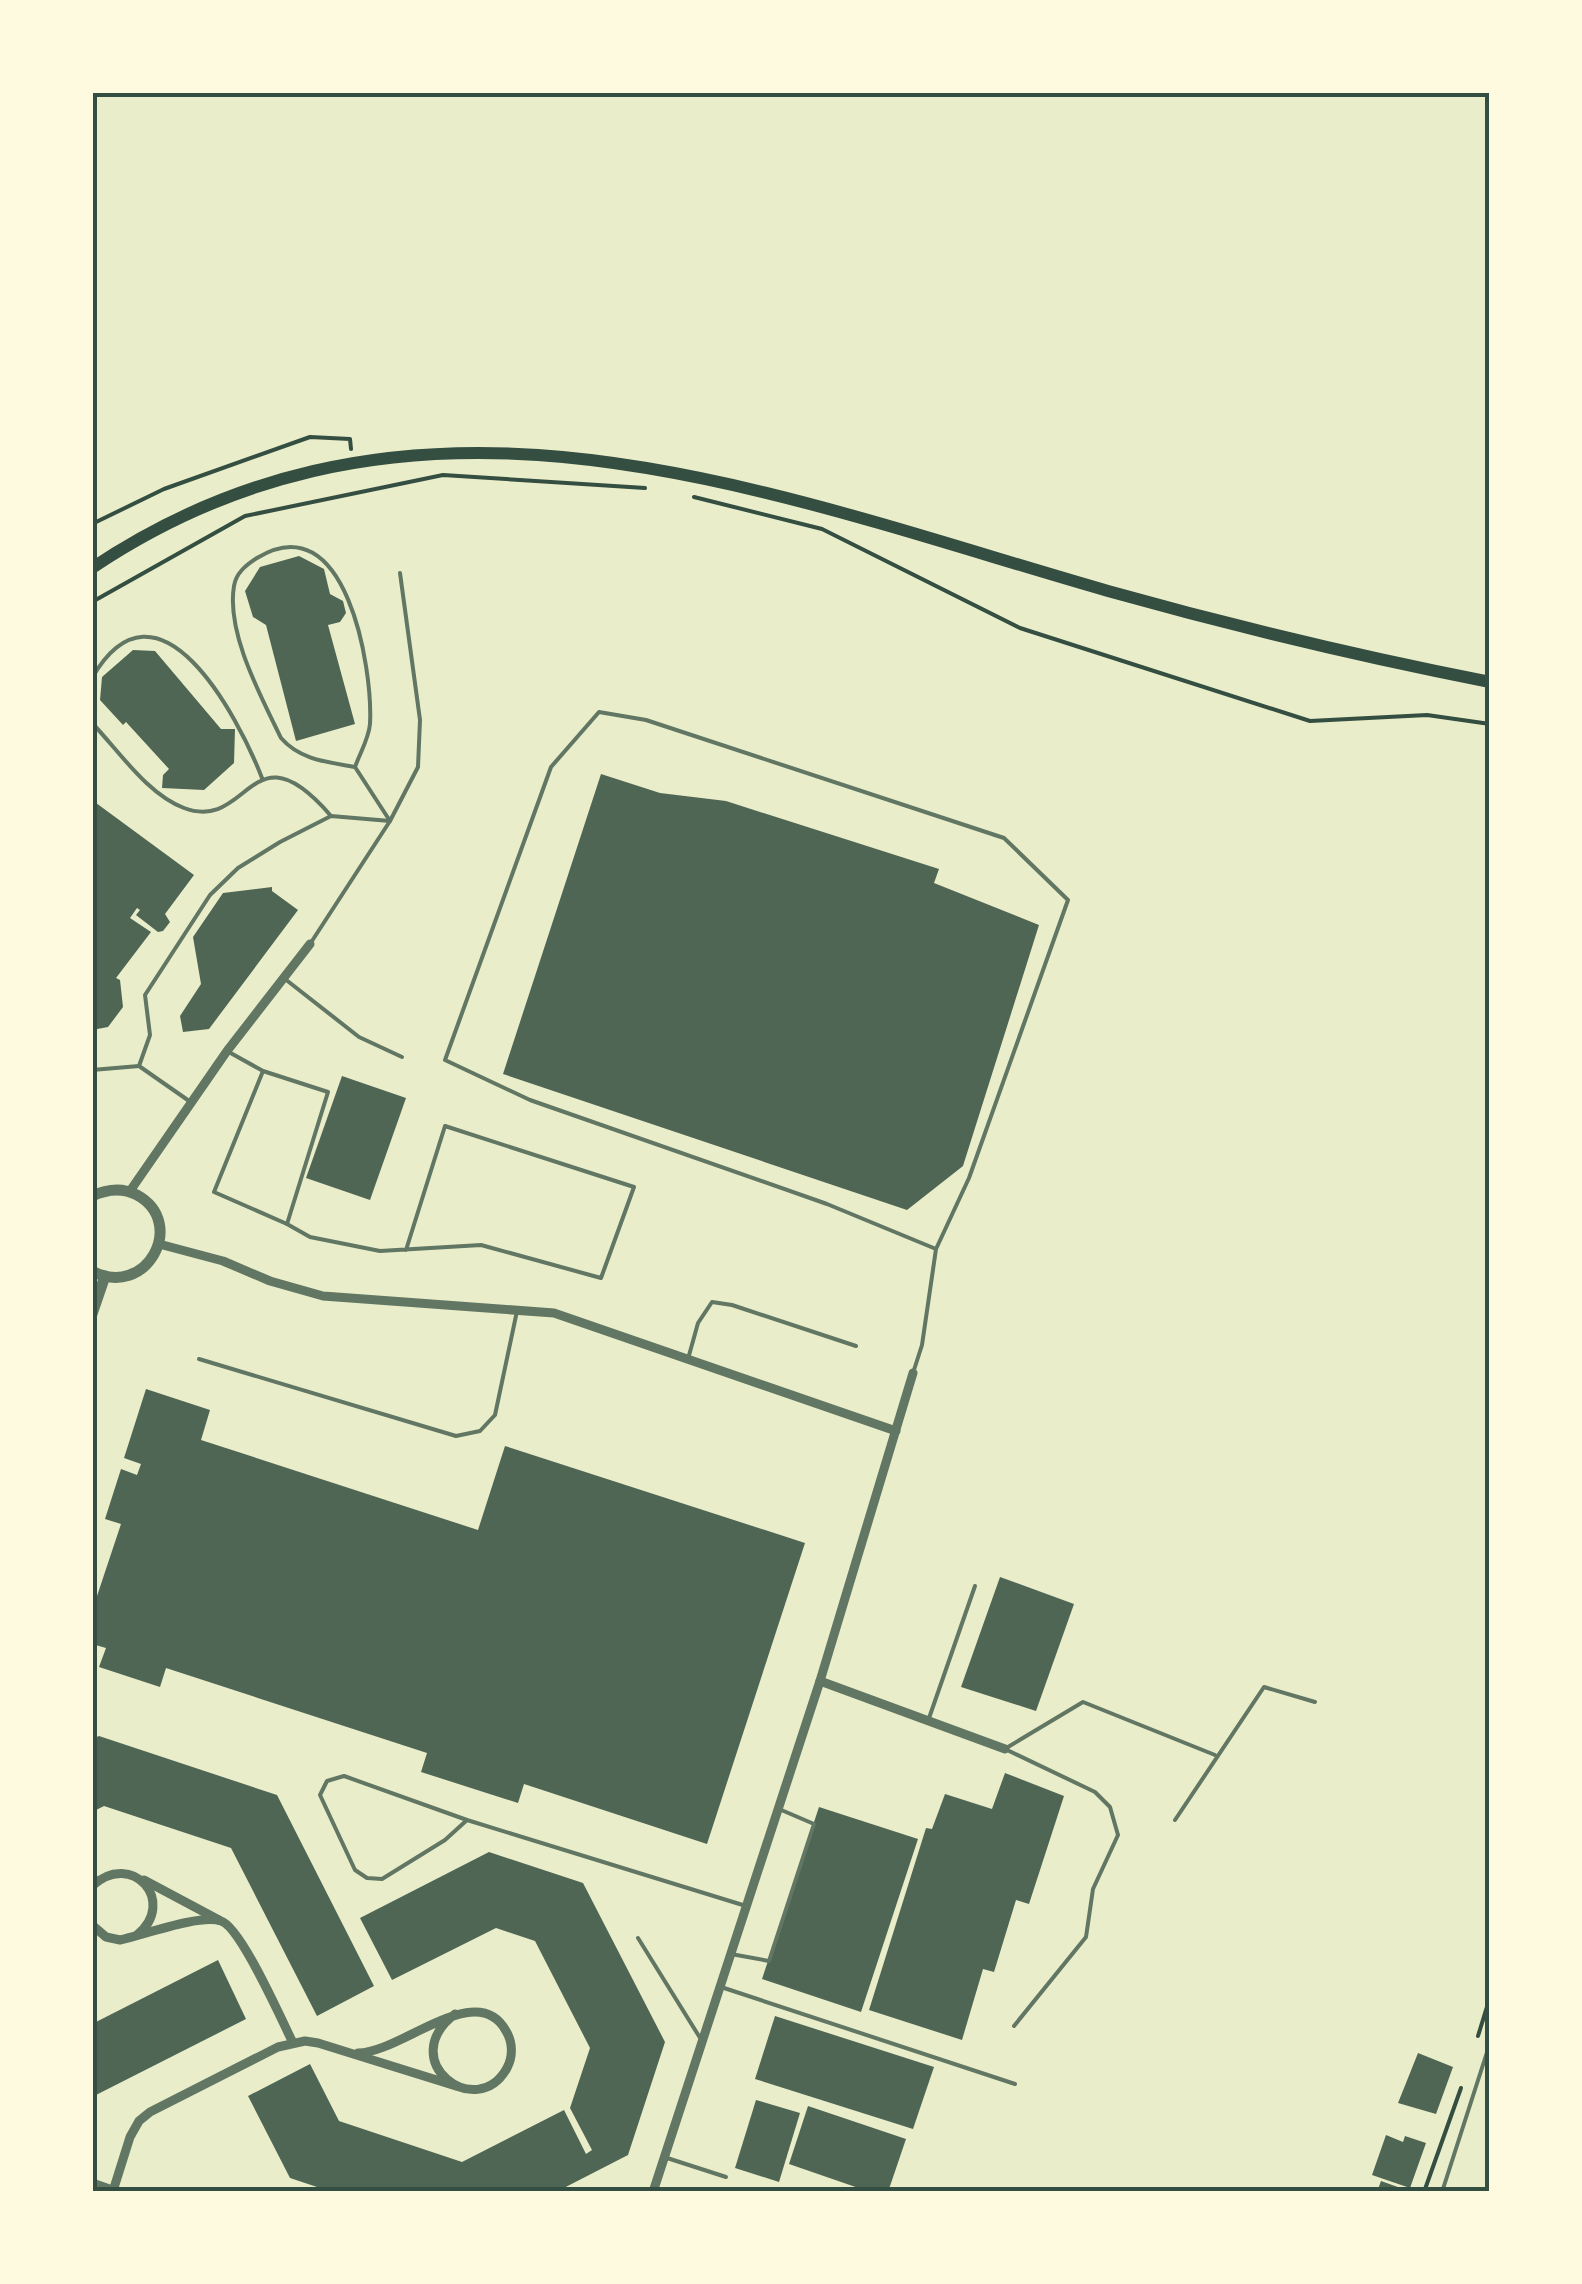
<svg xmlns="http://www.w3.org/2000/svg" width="1582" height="2284" viewBox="0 0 1582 2284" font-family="Rubik,sans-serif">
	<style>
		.building { fill: #4f6655 }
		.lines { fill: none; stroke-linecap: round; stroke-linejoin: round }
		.path { stroke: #344e41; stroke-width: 4 }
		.service { stroke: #617663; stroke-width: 4 }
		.minor { stroke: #617663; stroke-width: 9 }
		.tertiary { stroke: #617663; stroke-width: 11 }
		.secondary { stroke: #344e41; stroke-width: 12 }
		.neatline { fill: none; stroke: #344e41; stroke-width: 4 }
	</style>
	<rect width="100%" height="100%" fill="#e9edc9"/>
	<g class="building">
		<path d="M299,556L324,569L330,594L343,601L346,613L340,622L328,625L355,724L296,741L266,625L253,617L245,591L260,567Z"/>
		<path d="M133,650L155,651L221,729H235L234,763L204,790L162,788L163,775L169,769L126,722L123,725L100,700L102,677Z"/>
		<path d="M601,774L660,793L726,801L939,869L934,883L1039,925L963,1166L907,1210L503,1074Z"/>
		<path d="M92,800L194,875L165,914L170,922L163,931L158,932L136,915L140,910L137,908L130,918L151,932L116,978L120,980L123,1007L108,1027L92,1030Z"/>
		<path d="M272,887V891L298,910L209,1029L183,1032L180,1016L201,984L193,937L223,893Z"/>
		<path d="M342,1076L406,1098L370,1200L306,1178Z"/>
		<path d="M146,1389L210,1410L201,1440L478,1530L505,1446L805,1543L707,1844L524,1784L518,1803L421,1772L427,1753L166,1668L160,1687L99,1667L106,1648L92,1644V1611L121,1524L105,1519L121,1469L137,1475L141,1464L124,1458Z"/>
		<path d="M1000,1577L1074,1604L1036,1711L961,1687Z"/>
		<path d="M99,1736L277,1795L374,1986L317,2016L231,1848L104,1806L92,1812V1739Z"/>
		<path d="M1005,1773L1064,1796L1029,1904L1016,1900L994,1972L983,1969L962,2040L869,2010L926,1828L932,1829L945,1794L992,1809Z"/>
		<path d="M819,1807L918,1839L861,2012L762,1979Z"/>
		<path d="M489,1852L583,1883L665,2042L628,2155L556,2192H332L290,2178L248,2096L310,2064L339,2121L462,2162L564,2110L586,2154L592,2150L570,2108L590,2048L535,1941L496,1928L392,1980L360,1918Z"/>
		<path d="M218,1960L246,2019L92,2097V2024Z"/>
		<path d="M775,2016L934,2067L913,2129L755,2079Z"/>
		<path d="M1418,2053L1453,2067L1436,2114L1398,2103Z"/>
		<path d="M756,2100L800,2113L779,2182L735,2168Z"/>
		<path d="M808,2106L906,2139L888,2192H870L789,2164Z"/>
		<path d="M1386,2135L1403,2142L1405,2136L1426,2143L1410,2188L1372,2175Z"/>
		<path d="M1381,2181L1409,2191V2192H1377Z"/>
	</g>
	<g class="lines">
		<g class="path">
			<path d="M694,497L822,529L1020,628L1310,721L1427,715L1490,724"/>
			<path d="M92,524L164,489L310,437L350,439L351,449"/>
			<path d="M92,602L245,516L443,475L645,488"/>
			<path d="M1478,2036L1490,1997"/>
			<path d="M1424,2192L1461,2088"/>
		</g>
		<g class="service">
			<path d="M92,678C158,564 238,716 262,778"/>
			<path d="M92,723C119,751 147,794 184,808C250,833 250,722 331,816"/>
			<path d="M310,944L390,821L355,767C328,762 300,760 281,738C261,696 226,633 234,586C236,573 246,565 257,558C346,503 373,668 370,724C369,738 360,753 355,767"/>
			<path d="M285,979L359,1037L402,1057"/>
			<path d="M227,1051L263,1071L328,1092L287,1224L214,1192L263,1071"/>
			<path d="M92,1070L139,1066"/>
			<path d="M192,1103L139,1066L150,1035L145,995L210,895L238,868L280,842L331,816L390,821L418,767L420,720L400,573"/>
			<path d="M287,1224L310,1237L380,1251L481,1245L601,1278L634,1187L445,1126L406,1250"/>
			<path d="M199,1359L456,1436L480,1431L495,1415L517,1311"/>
			<path d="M688,1359L698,1323L712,1302L732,1305L856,1346"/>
			<path d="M913,1373L922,1345L936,1249L969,1178L1068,900L1004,838L646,720L599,712L551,767L445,1060L530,1100L827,1204L936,1249"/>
			<path d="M928,1721L975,1586"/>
			<path d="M1008,1747L1083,1702L1215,1755"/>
			<path d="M1005,1749L1095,1792L1110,1807L1118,1835L1093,1889L1086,1937L1014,2026"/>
			<path d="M467,1820L344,1776L327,1781L320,1795L355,1870L367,1878L382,1879L445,1840L467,1820L746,1906"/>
			<path d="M1175,1820L1264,1687L1315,1702"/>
			<path d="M638,1938L702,2041"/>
			<path d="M731,1954L769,1961L814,1824L779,1809"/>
			<path d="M721,1987L1015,2084"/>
			<path d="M664,2157L726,2177"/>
			<path d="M1442,2192L1490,2043"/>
		</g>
		<g class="minor">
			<path d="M130,1191L227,1051L310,944"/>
			<path d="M159,1244L223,1261L270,1281L323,1296L554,1313L896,1431"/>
			<path d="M820,1681L1005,1749"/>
			<path d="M144,1880L219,1920"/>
			<path d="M92,1886C132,1849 178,1902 137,1935"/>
			<path d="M92,1925L106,1937L120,1940C143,1935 200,1914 221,1921C241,1927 282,2021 293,2043"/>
			<path d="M358,2053C401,2053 477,1978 506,2031C513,2042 513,2057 507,2068C477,2123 394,2061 455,2014"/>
			<path d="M113,2191L130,2137L139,2121L150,2112L278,2047L305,2041L318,2043L456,2086"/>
			<path d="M653,2192L820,1681L913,1373"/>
		</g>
		<g class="tertiary">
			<path d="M92,1196C107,1189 122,1187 137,1195C188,1223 146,1300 92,1271"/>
			<path d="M92,1314L105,1276"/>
			<path d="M92,2184L115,2192"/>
		</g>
		<path class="secondary" d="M92,568C420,348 769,494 1108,591C1233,626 1362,657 1490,682"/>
	</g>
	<rect width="1582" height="2284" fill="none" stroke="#fefae0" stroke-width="190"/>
	<rect x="95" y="95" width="1392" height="2094" class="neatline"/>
</svg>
